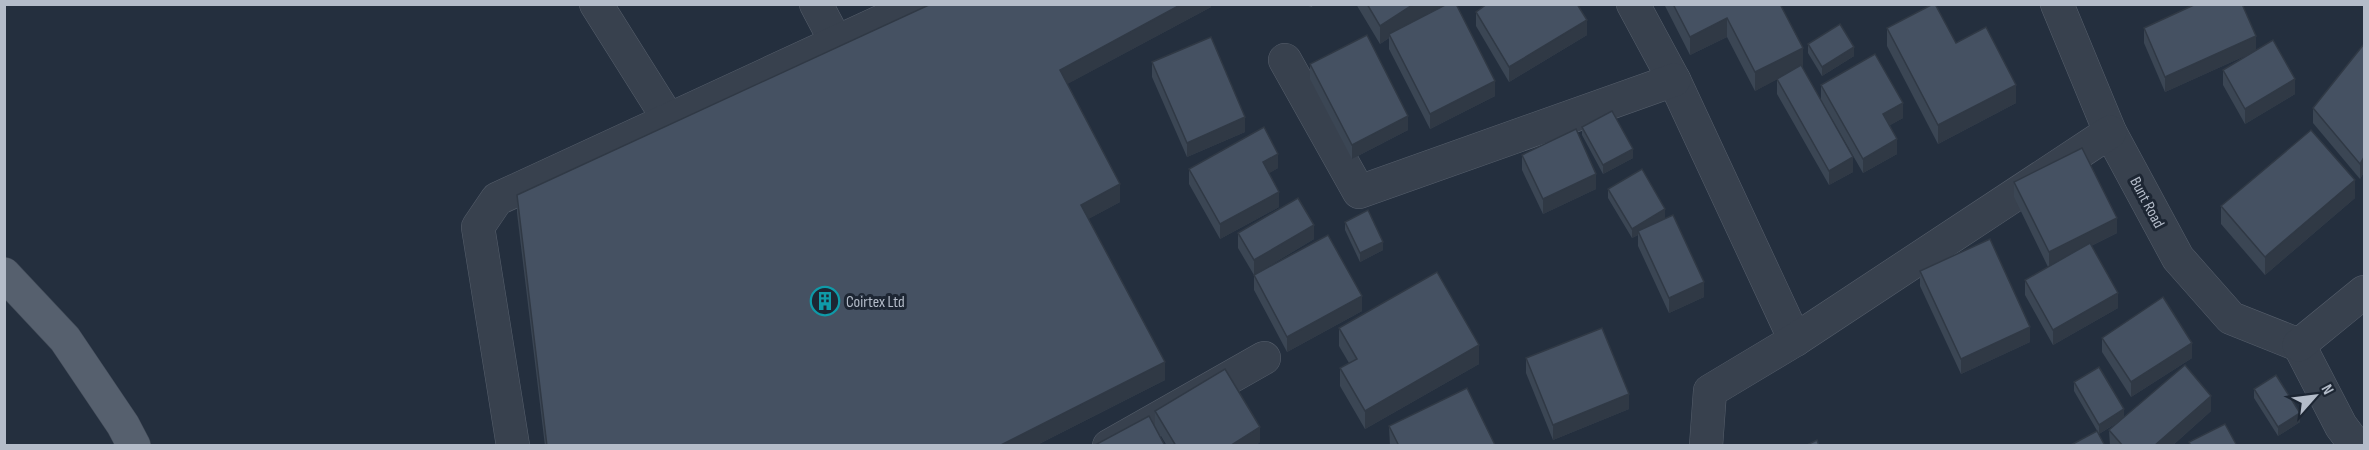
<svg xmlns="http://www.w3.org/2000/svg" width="2369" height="450" viewBox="0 0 2369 450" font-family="'Sofia Sans Condensed',sans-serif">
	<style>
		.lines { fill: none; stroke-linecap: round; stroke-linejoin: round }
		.minor-casing { stroke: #565f6c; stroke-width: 34 }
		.major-casing { stroke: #414a57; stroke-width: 34 }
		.minor { stroke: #38414e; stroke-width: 33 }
		.major { stroke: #56606e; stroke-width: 33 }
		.wall { fill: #3b4654 }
		.shaded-wall { fill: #303945 }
		.building { fill: #455162; stroke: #303945; stroke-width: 1.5 }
		.labels { text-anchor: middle; stroke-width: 6; stroke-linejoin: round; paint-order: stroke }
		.street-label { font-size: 16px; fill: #b4bcc9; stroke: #1d2633 }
		.poi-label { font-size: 16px; fill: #b4bcc9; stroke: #1d2633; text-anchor: start }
	</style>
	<rect width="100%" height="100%" fill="#242f3e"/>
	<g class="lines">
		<g class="minor-casing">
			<g id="minor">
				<path d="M596,4L669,120"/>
				<path d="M816,4L836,42"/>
				<path d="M1633,4L1674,80L1795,340"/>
				<path d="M2057,4L2110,132L2178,258L2231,318L2299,345"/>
				<path d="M1285,60L1359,192L1674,80"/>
				<path d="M2299,345L2341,426L2356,446"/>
				<path d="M2299,345L2364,292"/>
				<path d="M513,446L478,227L497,199L919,4"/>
				<path d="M1109,446L1264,358"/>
				<path d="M1706,446L1710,391L1795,340L2110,132"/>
			</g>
		</g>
		<g class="major-casing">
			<path id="major" d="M4,274L65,339L123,425L134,446"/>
		</g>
		<use href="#minor" class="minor"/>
		<use href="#major" class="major"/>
	</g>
	<g class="wall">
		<path d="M1211,4V7L1067,84L1120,202L1088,219L1165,380L1035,446H545L517,213V195Z"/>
		<path d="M1301,4H1313L1312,7Z"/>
		<path d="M1356,4H1445L1430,13L1495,96L1430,129L1389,49V38L1380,44Z"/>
		<path d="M1664,4H1780L1803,66L1802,67L1853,172L1829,185L1777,94V79L1755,91L1727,37L1690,55Z"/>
		<path d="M1476,12L1587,35L1509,82L1476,26Z"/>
		<path d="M1887,28L1956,43L2016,103L1938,144L1887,46Z"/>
		<path d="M2144,28L2256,50L2295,94L2245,124L2223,85V70L2247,55L2165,92L2144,43Z"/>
		<path d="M1808,44L1854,56L1822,76L1808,53Z"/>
		<path d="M2364,44V172L2360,179L2313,123V108Z"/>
		<path d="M1152,62L1245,132L1187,157L1152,77Z"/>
		<path d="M1310,64L1408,130L1352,159L1310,79Z"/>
		<path d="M1821,85L1903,118L1890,125L1897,154L1863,173L1821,100Z"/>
		<path d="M1582,127L1633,158L1603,174L1582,135Z"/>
		<path d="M1522,155L1596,189L1543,214L1522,170Z"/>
		<path d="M1278,168L1269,173L1279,207L1220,239L1189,184V169Z"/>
		<path d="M2014,182L2117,233L2091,246L2118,308L2053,345L2025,295V280L2048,267L2014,197Z"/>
		<path d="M1608,189L1665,218L1660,221L1704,297L1669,313L1638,246V235L1632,238L1608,198Z"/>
		<path d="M2355,198L2265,275L2221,224V206Z"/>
		<path d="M1345,222L1383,250L1360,262L1345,230Z"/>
		<path d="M1238,233L1314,239L1254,275L1238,248Z"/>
		<path d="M1920,271L2030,342L1961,374L1920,286Z"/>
		<path d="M1254,275L1362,311L1287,352L1254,290Z"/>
		<path d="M1339,328L1479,364L1365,429L1340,386V368L1349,363L1339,346Z"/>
		<path d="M2102,338L2192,358L2131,397L2102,352Z"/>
		<path d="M1526,358L1629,409L1553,440L1526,373Z"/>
		<path d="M2074,382L2124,417L2211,411L2172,446H2110L2109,430L2120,421L2099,434L2074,391Z"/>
		<path d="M2254,389L2300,422L2278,436L2254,398Z"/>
		<path d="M1155,411L1260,442L1255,446H1167L1155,426Z"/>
		<path d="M1389,426L1495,446H1390Z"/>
	</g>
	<g class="shaded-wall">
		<path d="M1182,4H1211V7L1060,88V70Z"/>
		<path d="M1414,4H1445L1390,37L1389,34V38L1380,44V26Z"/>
		<path d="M1727,18V37L1690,55V37Z"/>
		<path d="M1587,20V35L1509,82V67Z"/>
		<path d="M2256,36V51L2165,92V77Z"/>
		<path d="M1854,47V56L1822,76V67Z"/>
		<path d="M1803,48V66L1755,91V72Z"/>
		<path d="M2295,79V94L2245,124V109Z"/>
		<path d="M1495,81V96L1430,129V114Z"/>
		<path d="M2016,85V103L1938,144V125Z"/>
		<path d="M1903,103V118L1883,129V114Z"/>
		<path d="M1408,116V130L1352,159V145Z"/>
		<path d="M1245,117V132L1187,157V143Z"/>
		<path d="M1897,139V154L1863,173V159Z"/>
		<path d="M1633,149V158L1603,174V165Z"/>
		<path d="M1278,154V168L1263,177V162Z"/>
		<path d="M1853,157V172L1829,185V171Z"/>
		<path d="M2364,157V172L2360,179V164Z"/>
		<path d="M1596,174V189L1543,214V199Z"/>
		<path d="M2355,180V198L2265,275V257Z"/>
		<path d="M1120,184V202L1081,223V205Z"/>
		<path d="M1279,192V207L1220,239V224Z"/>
		<path d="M1665,209V218L1639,234L1638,231V235L1632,238V229Z"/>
		<path d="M2117,218V233L2049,267V252Z"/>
		<path d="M1314,225V239L1254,275V260Z"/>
		<path d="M1383,242V250L1360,262V253Z"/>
		<path d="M1704,282V297L1669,313V298Z"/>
		<path d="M2118,293V308L2053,345V330Z"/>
		<path d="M1362,296V311L1287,352V337Z"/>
		<path d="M2030,327V342L1961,374V359Z"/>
		<path d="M2192,343V358L2131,397V382Z"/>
		<path d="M1479,345V364L1365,429V411Z"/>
		<path d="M1165,362V380L1035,446H999Z"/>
		<path d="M1629,394V409L1553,440V425Z"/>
		<path d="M2211,396V411L2172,446H2154Z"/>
		<path d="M2124,409V418L2099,434V425Z"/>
		<path d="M2300,413V422L2278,436V427Z"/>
		<path d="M1260,427V442L1255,446H1230Z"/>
	</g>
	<g class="building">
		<path d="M931,4H1182L1060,70L1120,184L1081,205L1165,362L999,446H547L517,195Z"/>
		<path d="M1367,4H1414L1380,26Z"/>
		<path d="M1447,4H1456L1495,81L1430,114L1389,34Z"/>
		<path d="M1487,4H1577L1587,20L1509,67L1476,12Z"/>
		<path d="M1673,4H1780L1803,48L1755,72L1727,18L1690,37Z"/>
		<path d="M1933,4H1935L1956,43L1986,27L2016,85L1938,125L1887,28Z"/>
		<path d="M2196,4H2242L2256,36L2165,77L2144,28Z"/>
		<path d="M1840,24L1854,47L1822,67L1808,44Z"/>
		<path d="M1367,35L1408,116L1352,145L1310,64Z"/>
		<path d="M1211,37L1245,117L1187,143L1152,62Z"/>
		<path d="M2273,40L2295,79L2245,109L2223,70Z"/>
		<path d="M2364,44V157L2360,164L2313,108Z"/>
		<path d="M1875,54L1903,103L1883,114L1897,139L1863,159L1821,85Z"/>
		<path d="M1801,65L1853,157L1829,171L1777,79Z"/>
		<path d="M1612,111L1633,149L1603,165L1582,127Z"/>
		<path d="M1264,127L1278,154L1263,162L1279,192L1220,224L1189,169Z"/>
		<path d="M1576,129L1596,174L1543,199L1522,155Z"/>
		<path d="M2311,130L2355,180L2265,257L2221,206Z"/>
		<path d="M2082,148L2117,218L2049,252L2014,182Z"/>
		<path d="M1642,169L1665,209L1632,229L1608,189Z"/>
		<path d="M1298,198L1314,225L1254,260L1238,233Z"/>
		<path d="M1368,210L1383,242L1360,253L1345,222Z"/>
		<path d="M1673,215L1704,282L1669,298L1638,231Z"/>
		<path d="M1328,235L1362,296L1287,337L1254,275Z"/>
		<path d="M1990,239L2030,327L1961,359L1920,271Z"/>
		<path d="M2090,243L2118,293L2053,330L2025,280Z"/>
		<path d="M1437,272L1479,345L1365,411L1340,368L1357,359L1339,328Z"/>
		<path d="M2163,297L2192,343L2131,382L2102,338Z"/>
		<path d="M1602,328L1629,394L1553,425L1526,358Z"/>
		<path d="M2185,365L2211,396L2154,446H2123L2109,430Z"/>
		<path d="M2099,367L2124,409L2099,425L2074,382Z"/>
		<path d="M1225,369L1260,427L1230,446H1176L1155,411Z"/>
		<path d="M2276,375L2300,413L2278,427L2254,389Z"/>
		<path d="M1467,388L1495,445L1399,446L1389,426Z"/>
		<path d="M1149,416L1165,446L1095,445Z"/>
		<path d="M2225,424L2237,446H2191L2189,442Z"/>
		<path d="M2097,431L2105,446H2069Z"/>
		<path d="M1817,440L1819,446H1805Z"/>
	</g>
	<defs>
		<g id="building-ring" transform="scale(1.5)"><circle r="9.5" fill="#1d2633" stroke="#0f9aa8" stroke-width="1.5"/><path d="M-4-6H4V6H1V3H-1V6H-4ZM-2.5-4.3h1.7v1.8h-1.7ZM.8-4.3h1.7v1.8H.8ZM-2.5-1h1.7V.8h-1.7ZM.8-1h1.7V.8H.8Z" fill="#0f9aa8"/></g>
	</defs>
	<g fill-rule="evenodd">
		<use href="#building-ring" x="825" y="301"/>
	</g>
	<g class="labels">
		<g class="street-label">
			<text transform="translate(2148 202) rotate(62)" y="6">Bunt Road</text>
		</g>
		<g class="poi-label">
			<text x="846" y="307">Coirtex Ltd</text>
		</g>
	</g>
	<rect width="2369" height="450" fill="none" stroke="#b4bcc9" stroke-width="12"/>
	<g transform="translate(2315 396) rotate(62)" stroke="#1d2633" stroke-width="4.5" paint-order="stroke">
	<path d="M0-4.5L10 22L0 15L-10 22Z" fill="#b4bcc9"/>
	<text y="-9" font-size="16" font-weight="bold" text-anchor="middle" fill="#b4bcc9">N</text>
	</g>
</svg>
